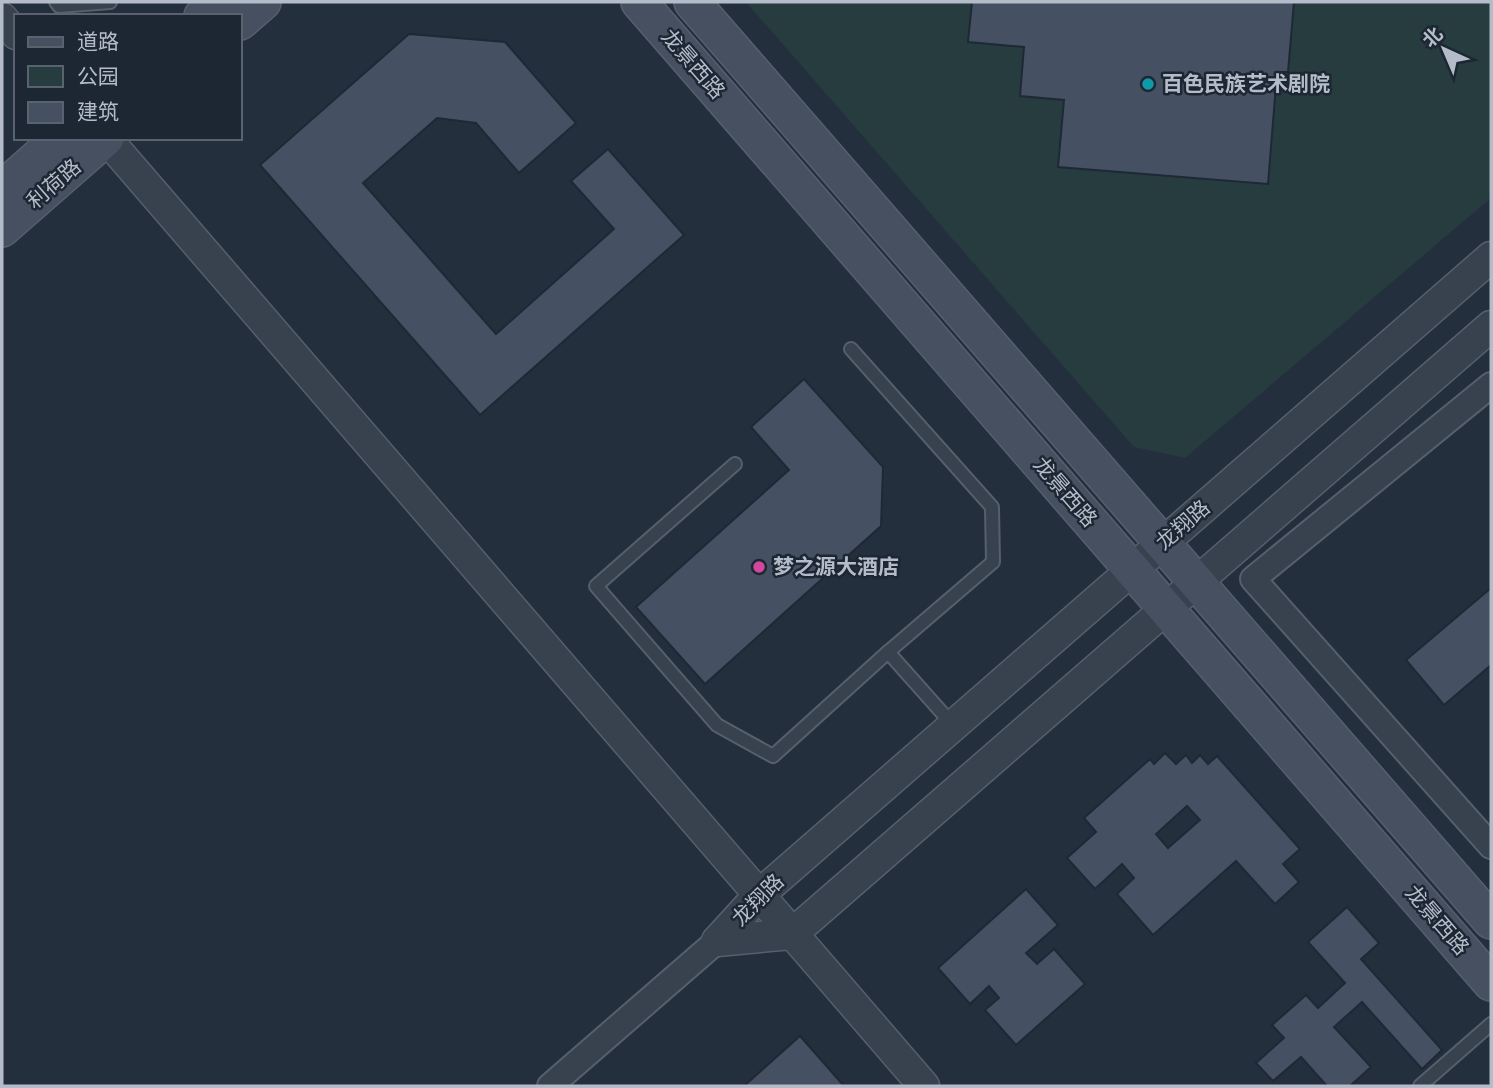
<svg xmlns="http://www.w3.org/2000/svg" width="1493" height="1088" viewBox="0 0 1493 1088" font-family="Montserrat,'Noto Sans SC',sans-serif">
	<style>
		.green { fill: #263c3f }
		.building { fill: #455162; stroke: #1f2835; stroke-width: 2; fill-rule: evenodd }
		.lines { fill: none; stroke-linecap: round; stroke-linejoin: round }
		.service-casing { stroke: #565f6c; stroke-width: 16 }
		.minor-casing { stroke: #565f6c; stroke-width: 28 }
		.tertiary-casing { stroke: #565f6c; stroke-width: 33 }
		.secondary-casing { stroke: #565f6c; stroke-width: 38 }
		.service { stroke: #38414e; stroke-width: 12 }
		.minor { stroke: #38414e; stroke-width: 24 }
		.tertiary { stroke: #38414e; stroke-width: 30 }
		.secondary { stroke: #465061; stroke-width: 35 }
		.culture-dot { fill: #0f9aa8; stroke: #1d2633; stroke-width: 2.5 }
		.hotel-dot { fill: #d1479c; stroke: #1d2633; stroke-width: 2.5 }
		.labels { text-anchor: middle; stroke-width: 5; stroke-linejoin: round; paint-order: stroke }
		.street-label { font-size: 21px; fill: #b4bcc9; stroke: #1d2633 }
		.poi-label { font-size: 21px; font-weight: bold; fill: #b4bcc9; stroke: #1d2633; text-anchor: start }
	</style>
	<rect width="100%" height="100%" fill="#242f3e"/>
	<path class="green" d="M746,2H1491V198L1185,458L1134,447Z"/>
	<g class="building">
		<path d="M972,2H1294L1288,72H1277L1268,184L1058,167L1064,100L1020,96L1024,47L968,42Z"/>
		<path d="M409,34L505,42L576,123L519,173L476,123L437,118L363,183L496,334L614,229L571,181L608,149L684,235L480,415L260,165Z"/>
		<path d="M804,379L883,467L881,526L705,684L636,607L789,470L751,427Z"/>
		<path d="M1491,588V665L1444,705L1406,660Z"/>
		<path d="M1165,753L1176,764L1186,755L1192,763L1200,755L1208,764L1217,756L1300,849L1283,864L1299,882L1275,904L1236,861L1153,935L1117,894L1134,878L1122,864L1095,889L1067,858L1096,832L1084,818L1150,759L1154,764ZM1187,806L1200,820L1168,848L1156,834Z"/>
		<path d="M1026,889L1058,925L1026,953L1037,964L1054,949L1085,984L1016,1045L985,1010L999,998L989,986L970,1004L938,968Z"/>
		<path d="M1347,907L1379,943L1361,959L1442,1050L1422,1069L1362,1002L1334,1027L1371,1067L1350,1086H1327L1301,1057L1273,1081L1256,1063L1284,1038L1272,1025L1306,995L1318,1008L1345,983L1308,942Z"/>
		<path d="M800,1036L844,1086H744Z"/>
	</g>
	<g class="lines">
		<g class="service-casing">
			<g id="service">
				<path d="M56,2L59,6L110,2"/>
				<path d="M851,349L992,507L993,562L888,652"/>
				<path d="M735,464L596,586L717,725L773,756L888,652L953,725"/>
				<path d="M1420,1086L1491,1024"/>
			</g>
		</g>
		<g class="minor-casing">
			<g id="minor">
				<path d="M1491,385L1253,579L1491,846"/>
				<path d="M550,1086L717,941"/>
			</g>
		</g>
		<g class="tertiary-casing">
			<g id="tertiary">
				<path d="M2,18L16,34"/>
				<path d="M106,138L924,1086"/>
				<path d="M717,941L759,895L1491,257"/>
				<path d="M717,941L792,934L1491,326"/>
			</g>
		</g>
		<g class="secondary-casing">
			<g id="secondary">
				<path d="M639,2L1491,983"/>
				<path d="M692,2L1491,921"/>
				<path d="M202,16L218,2"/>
				<path d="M240,22L263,2"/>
				<path d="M2,189L60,138"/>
				<path d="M2,229L106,138"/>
			</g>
		</g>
		<use href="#service" class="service"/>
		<use href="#minor" class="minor"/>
		<use href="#tertiary" class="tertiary"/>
		<use href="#secondary" class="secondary"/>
	</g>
	<circle class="culture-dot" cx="1148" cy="84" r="7"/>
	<circle class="hotel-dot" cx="759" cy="567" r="7"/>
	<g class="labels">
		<g class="street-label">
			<text transform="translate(693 64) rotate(49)" y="7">龙景西路</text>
			<text transform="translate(54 184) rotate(-41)" y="7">利荷路</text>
			<text transform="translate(1065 492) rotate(49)" y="7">龙景西路</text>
			<text transform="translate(1183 525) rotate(-41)" y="7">龙翔路</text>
			<text transform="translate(758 900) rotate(-45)" y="7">龙翔路</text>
			<text transform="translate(1437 920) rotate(49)" y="7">龙景西路</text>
		</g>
		<g class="poi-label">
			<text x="1162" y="91">百色民族艺术剧院</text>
			<text x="773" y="574">梦之源大酒店</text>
		</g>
	</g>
	<rect width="1493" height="1088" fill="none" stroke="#b4bcc9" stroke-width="7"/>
	<rect x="14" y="14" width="228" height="126" fill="#1d2633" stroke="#59626f" stroke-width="2"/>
	<rect x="28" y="37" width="35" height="10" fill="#465061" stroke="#59626f" stroke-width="2"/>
	<text x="77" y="49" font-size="21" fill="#b4bcc9">道路</text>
	<rect x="28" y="66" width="35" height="21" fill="#263c3f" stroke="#59626f" stroke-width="2"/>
	<text x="77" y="84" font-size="21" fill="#b4bcc9">公园</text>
	<rect x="28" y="102" width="35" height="21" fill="#455162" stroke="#59626f" stroke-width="2"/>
	<text x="77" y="119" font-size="21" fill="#b4bcc9">建筑</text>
	<g transform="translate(1444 49) rotate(316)" stroke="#1d2633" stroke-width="5" paint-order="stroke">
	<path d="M0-5L12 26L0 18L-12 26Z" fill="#b4bcc9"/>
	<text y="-10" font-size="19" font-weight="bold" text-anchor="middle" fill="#b4bcc9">北</text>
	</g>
</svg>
